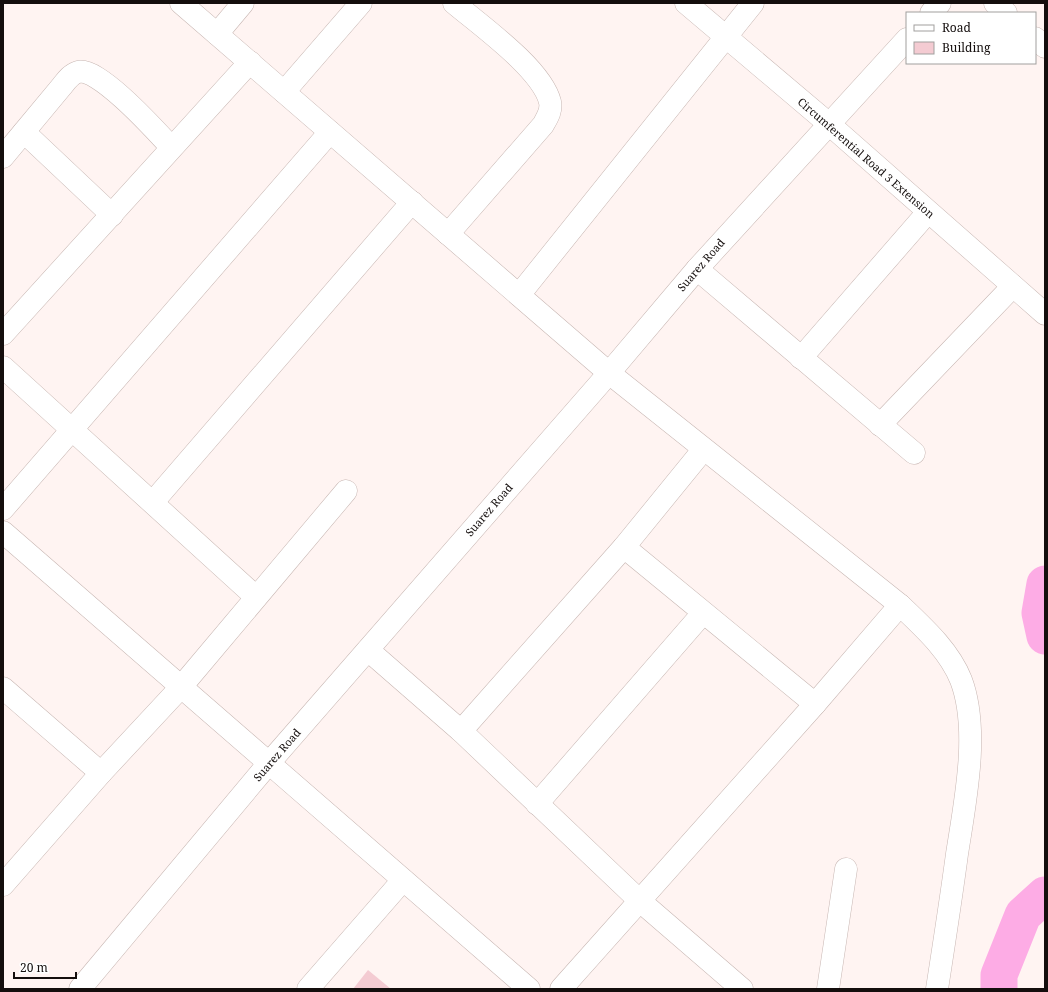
<svg xmlns="http://www.w3.org/2000/svg" width="1048" height="992" viewBox="0 0 1048 992" font-family="'Noto Serif',serif">
	<style>
		.lines { fill: none; stroke-linecap: round; stroke-linejoin: round }
		.river { stroke: #fdace5; stroke-width: 37 }
		.building { fill: #f4cbd2 }
		.minor-casing { stroke: #c7b6b2; stroke-width: 23 }
		.tertiary-casing { stroke: #c7b6b2; stroke-width: 23 }
		.secondary-casing { stroke: #c7b6b2; stroke-width: 23 }
		.minor { stroke: #fff; stroke-width: 22 }
		.tertiary { stroke: #fff; stroke-width: 22 }
		.secondary { stroke: #fff; stroke-width: 22 }
		.labels { text-anchor: middle; stroke-width: 3; stroke-linejoin: round; paint-order: stroke }
		.street-label { font-size: 11px; fill: #140e0d; stroke: #fff }
	</style>
	<rect width="100%" height="100%" fill="#fff4f2"/>
	<g class="lines">
		<g class="river">
			<path d="M1045,584L1040,613L1045,636"/>
			<path d="M999,989V975L1023,915L1045,895"/>
		</g>
	</g>
	<path class="building" d="M368,970L391,989H353Z"/>
	<g class="lines">
		<g class="minor-casing">
			<g id="minor">
				<path d="M181,3L609,373L900,605C923,627 949,650 961,680C980,730 965,802 957,854C951,899 944,944 937,989"/>
				<path d="M995,3L1006,13"/>
				<path d="M217,34L243,3"/>
				<path d="M1035,38L1045,47"/>
				<path d="M284,92L361,3"/>
				<path d="M24,132L112,215"/>
				<path d="M3,157L62,86C66,81 71,74 78,72C98,66 157,132 171,147"/>
				<path d="M448,234L543,125C547,118 552,111 550,102C542,69 480,25 454,3"/>
				<path d="M697,269L914,453"/>
				<path d="M519,295L753,3"/>
				<path d="M3,334L250,62"/>
				<path d="M801,358L928,212"/>
				<path d="M3,367L256,597"/>
				<path d="M880,425L1013,286"/>
				<path d="M153,502L412,202"/>
				<path d="M3,509L330,132"/>
				<path d="M3,532L529,989"/>
				<path d="M624,547L815,704"/>
				<path d="M368,650L461,731L640,901L742,989"/>
				<path d="M3,688L101,773"/>
				<path d="M461,731L624,547L703,450"/>
				<path d="M537,804L703,613"/>
				<path d="M3,885L101,773L181,687L346,491"/>
				<path d="M308,989L403,880"/>
				<path d="M561,989L815,704L900,605"/>
				<path d="M828,989L846,869"/>
			</g>
		</g>
		<g class="tertiary-casing">
			<g id="tertiary">
				<path d="M931,13L940,3"/>
				<path d="M80,989L269,763L609,373L697,269L907,39"/>
			</g>
		</g>
		<g class="secondary-casing">
			<path id="secondary" d="M686,3L829,124L1045,314"/>
		</g>
		<use href="#minor" class="minor"/>
		<use href="#tertiary" class="tertiary"/>
		<use href="#secondary" class="secondary"/>
	</g>
	<g class="labels">
		<g class="street-label">
			<text transform="translate(866 158) rotate(41)" y="4">Circumferential Road 3 Extension</text>
			<text transform="translate(701 265) rotate(-49)" y="4">Suarez Road</text>
			<text transform="translate(489 510) rotate(-49)" y="4">Suarez Road</text>
			<text transform="translate(277 755) rotate(-49)" y="4">Suarez Road</text>
		</g>
	</g>
	<rect width="1048" height="992" fill="none" stroke="#140e0d" stroke-width="8"/>
	<rect x="906" y="12" width="130" height="52" fill="#ffffff" stroke="#a19f9e"/>
	<rect x="914" y="25" width="20" height="6" fill="#ffffff" stroke="#a19f9e"/>
	<text x="942" y="32" font-size="12" fill="#140e0d">Road</text>
	<rect x="914" y="42" width="20" height="12" fill="#f4cbd2" stroke="#a19f9e"/>
	<text x="942" y="52" font-size="12" fill="#140e0d">Building</text>
	<path d="M14 972v6h62v-6" fill="none" stroke="#140e0d" stroke-width="2"/>
	<text x="20" y="972" font-size="12" fill="#140e0d" stroke="#ffffff" stroke-width="3" paint-order="stroke">20 m</text>
</svg>
